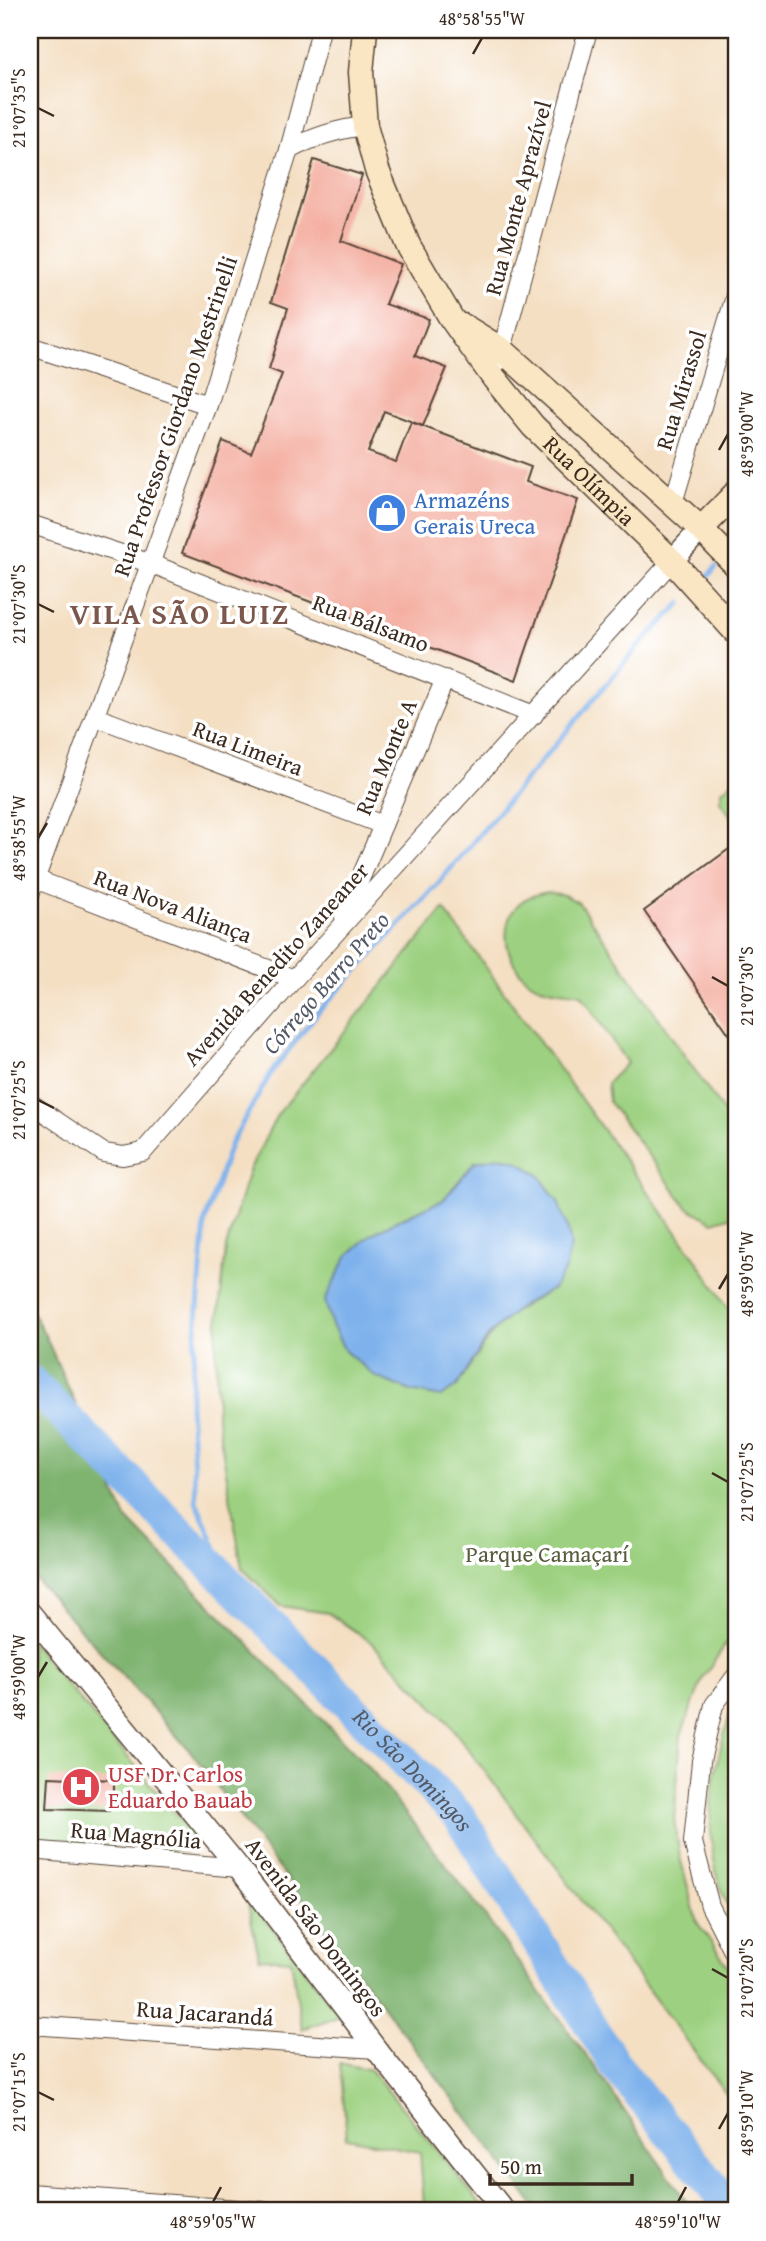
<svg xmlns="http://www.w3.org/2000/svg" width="766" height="2241" viewBox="0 0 766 2241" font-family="'Gentium Book Plus',serif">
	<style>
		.green { fill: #9dd181; stroke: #6c7e50; stroke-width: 2; fill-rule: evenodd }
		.forest { fill: #7eb36f; stroke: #5c6e46; stroke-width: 2 }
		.water { fill: #7fb2ec; stroke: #5d6e85; stroke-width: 2 }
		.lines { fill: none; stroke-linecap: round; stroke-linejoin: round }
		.stream { stroke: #7fb2ec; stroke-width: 5 }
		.river { stroke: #7fb2ec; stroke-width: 33 }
		.building { fill: #f4aea0 }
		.minor-casing { stroke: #574537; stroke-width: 20 }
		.tertiary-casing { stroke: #574537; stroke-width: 24 }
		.secondary-casing { stroke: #574537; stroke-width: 27 }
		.minor { stroke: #fff; stroke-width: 18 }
		.tertiary { stroke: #fff; stroke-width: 21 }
		.secondary { stroke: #fbe6c3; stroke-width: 24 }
		.ticks { fill: none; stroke: #3b2a1e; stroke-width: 2.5 }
		.labels { text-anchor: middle; stroke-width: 7; stroke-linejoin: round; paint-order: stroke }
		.street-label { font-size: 23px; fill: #3b2a1e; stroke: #fff }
		.shop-label { font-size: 23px; fill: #366cbe; stroke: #fff; text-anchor: start }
		.park-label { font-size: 23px; fill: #585c3c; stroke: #fff }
		.health-label { font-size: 23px; fill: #be3a42; stroke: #fff; text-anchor: start }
		.water-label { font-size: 24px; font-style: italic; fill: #535a66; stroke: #fff }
		.district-label { font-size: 30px; font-weight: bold; letter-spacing: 2px; fill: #7c584c; stroke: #fff }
		.neatline { fill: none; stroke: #3b2a1e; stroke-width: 2.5 }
		.ticks-label { font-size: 18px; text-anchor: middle; fill: #3b2a1e }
	</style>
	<rect width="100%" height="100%" fill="#fff"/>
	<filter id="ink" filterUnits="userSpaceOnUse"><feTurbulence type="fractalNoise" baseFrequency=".0143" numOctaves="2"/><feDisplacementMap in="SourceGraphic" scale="14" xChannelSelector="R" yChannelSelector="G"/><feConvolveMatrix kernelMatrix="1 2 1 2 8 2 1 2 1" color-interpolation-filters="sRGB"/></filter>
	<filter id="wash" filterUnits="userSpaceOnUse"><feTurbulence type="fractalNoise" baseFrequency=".00686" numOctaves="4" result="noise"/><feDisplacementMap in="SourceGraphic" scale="28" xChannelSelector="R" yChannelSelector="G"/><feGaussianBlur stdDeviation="1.57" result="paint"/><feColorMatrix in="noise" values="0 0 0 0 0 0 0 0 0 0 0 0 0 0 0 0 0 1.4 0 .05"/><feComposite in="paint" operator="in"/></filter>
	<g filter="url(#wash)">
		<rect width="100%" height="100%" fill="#f4dfc3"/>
		<g class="green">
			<path d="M736,778V823L720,801L722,791Z"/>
			<path d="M547,892L564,895L579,903L736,1130V1215L713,1222L687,1207L609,1102L607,1083L627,1063L581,994C565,991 541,991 528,980C505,962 497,922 521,902C528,896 538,894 547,892Z"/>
			<path d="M444,909L696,1259L736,1320V1629L703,1678L681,1735L674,1819L680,1857L697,1922L736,1978V2107L447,1721L371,1642L328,1613L281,1606L242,1568L217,1418L216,1341L226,1247L249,1171L277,1115ZM475,1162L553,1289C518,1307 496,1321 477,1356L372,1234L400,1219L443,1200Z"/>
			<path d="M30,1641L190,1831L187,1852L30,1840Z"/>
			<path d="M736,1695V1923C731,1912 724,1900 721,1888C699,1820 715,1760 736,1695Z"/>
			<path d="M246,1894L340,2016L302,2029L291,1960L259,1958Z"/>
			<path d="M340,2063L371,2070L487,2211L424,2206L420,2152L347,2138Z"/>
		</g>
		<path class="forest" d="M30,1308L44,1333L126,1518L374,1773L474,1901L593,2065L693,2211H538L191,1752L30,1573Z"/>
		<path class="water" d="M499,1157L515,1160L538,1174L558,1202L568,1229L571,1246L565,1270L553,1289L522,1305L489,1335L457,1386L441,1397L411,1391L376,1377L345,1351L331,1323L325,1300L347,1256L372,1234L400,1219L443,1200L475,1162Z"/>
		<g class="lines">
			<g class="stream">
				<path d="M708,576L716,567"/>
				<path d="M234,1590L196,1501L190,1406L205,1221L230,1145L271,1073L318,1012L435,887L637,648L681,603"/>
			</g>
			<path class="river" id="s1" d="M30,1381L459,1816L616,2066L733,2211"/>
		</g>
		<g id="blocks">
			<g class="building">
				<path d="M314,160L362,175L341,241L401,264L385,304L429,319L415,356L447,368L423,426L384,411L368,452L396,462L411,422L531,467L526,482L578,500L516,680L182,553L223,441L251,453L282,374L269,369L288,308L271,302Z"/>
				<path d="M736,844V1044L644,911Z"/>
				<path d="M49,1777L114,1780V1796L109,1795V1811L47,1809Z"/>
			</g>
		</g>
	</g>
	<g filter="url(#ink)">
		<use href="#blocks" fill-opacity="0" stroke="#574537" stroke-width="2"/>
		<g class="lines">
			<g class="minor-casing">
				<g id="minor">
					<path d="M289,150C313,137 338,129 365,126"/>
					<path d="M30,346L208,405"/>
					<path d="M499,361L588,30"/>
					<path d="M673,503L736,293"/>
					<path d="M30,524L152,564L534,715"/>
					<path d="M96,717L383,825"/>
					<path d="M35,879L294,979"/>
					<path d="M30,894L208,405L289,150L321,30"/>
					<path d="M344,917L445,679"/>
					<path d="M30,1103L104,1153L123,1156L143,1152L294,979L672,561"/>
					<path d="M736,1676L714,1705L701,1761L693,1842L710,1906L736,1957"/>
					<path d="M30,1850L239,1868"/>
					<path d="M30,2025L376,2049"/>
					<path d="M30,2193L264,2211"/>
				</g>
			</g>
			<g class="tertiary-casing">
				<g id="tertiary">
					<path d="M672,561L701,529"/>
					<path d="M30,1613L239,1868L376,2049L504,2211"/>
				</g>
			</g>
			<g class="secondary-casing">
				<g id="secondary">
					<path id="s2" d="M365,30L361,72L365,126L377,170L408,245L451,318L494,378L533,426L672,561L736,632"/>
					<path d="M463,326L502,350L701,529L736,565"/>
					<path d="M701,529L736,493"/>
				</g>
			</g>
			<use href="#minor" class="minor"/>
			<use href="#tertiary" class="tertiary"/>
			<use href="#secondary" class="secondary"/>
		</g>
	</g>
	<path class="ticks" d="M473,54L482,38M38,108L54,116M719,450L728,434M38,604L54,612M38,838L47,823M712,977L728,986M38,1100L54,1108M719,1289L728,1274M712,1473L728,1482M38,1677L47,1662M712,1969L728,1978M38,2092L54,2100M719,2129L728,2113M213,2202L221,2187M678,2202L686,2187"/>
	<defs>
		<g id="shop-disc" transform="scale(2.0125)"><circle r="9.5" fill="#3f7fe0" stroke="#fff"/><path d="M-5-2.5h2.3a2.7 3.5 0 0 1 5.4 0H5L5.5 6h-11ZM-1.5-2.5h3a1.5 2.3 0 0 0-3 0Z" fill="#fff"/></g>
		<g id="hospital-disc" transform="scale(2.0125)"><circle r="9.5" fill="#e0444e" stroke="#fff"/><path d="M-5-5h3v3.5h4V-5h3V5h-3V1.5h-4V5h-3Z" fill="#fff"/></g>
	</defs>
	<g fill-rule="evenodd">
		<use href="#shop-disc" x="387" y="513"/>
		<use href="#hospital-disc" x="81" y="1787"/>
	</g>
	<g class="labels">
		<g class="street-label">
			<text transform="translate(518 198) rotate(-75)" y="8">Rua Monte Aprazível</text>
			<text transform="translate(681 390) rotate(-73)" y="8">Rua Mirassol</text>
			<text transform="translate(175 416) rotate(-71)" y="8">Rua Professor Giordano Mestrinelli</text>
			<text dy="8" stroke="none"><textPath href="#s2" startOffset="522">Rua Olímpia</textPath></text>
			<text transform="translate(371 623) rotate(21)" y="8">Rua Bálsamo</text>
			<text transform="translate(248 748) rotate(21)" y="8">Rua Limeira</text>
			<text transform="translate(386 757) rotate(-67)" y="8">Rua Monte A</text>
			<text transform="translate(173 906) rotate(21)" y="8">Rua Nova Aliança</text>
			<text transform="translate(276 964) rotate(-48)" y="8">Avenida Benedito Zaneaner</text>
			<text transform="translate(136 1835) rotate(5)" y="8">Rua Magnólia</text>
			<text transform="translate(316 1927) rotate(53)" y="8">Avenida São Domingos</text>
			<text transform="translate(205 2013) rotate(4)" y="8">Rua Jacarandá</text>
		</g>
		<g class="shop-label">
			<text x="414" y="508">Armazéns<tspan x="414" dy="26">Gerais Ureca</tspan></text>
		</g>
		<g class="park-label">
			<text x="547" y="1562">Parque Camaçarí</text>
		</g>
		<g class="health-label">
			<text x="108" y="1782">USF Dr. Carlos<tspan x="108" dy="26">Eduardo Bauab</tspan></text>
		</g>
		<g class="water-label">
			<text transform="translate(326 983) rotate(-49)" y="8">Córrego Barro Preto</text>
			<text dy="8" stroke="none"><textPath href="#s1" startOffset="546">Rio São Domingos</textPath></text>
		</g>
		<g class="district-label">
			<text x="180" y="624">VILA SÃO LUIZ</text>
		</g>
	</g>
	<rect width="766" height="2241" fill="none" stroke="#fff" stroke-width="77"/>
	<path d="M490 2174v10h142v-10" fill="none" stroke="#3b2a1e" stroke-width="3.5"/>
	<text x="500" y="2174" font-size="21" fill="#3b2a1e" stroke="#ffffff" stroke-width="5" paint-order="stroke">50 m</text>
	<rect x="38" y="38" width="690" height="2164" class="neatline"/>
	<g class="ticks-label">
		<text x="482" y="25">48°58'55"W</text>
		<text transform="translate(19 108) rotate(-90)" y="6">21°07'35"S</text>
		<text transform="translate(747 434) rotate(-90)" y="6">48°59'00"W</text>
		<text transform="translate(19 604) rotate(-90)" y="6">21°07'30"S</text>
		<text transform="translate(19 838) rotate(-90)" y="6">48°58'55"W</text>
		<text transform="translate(747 986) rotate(-90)" y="6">21°07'30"S</text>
		<text transform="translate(19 1100) rotate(-90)" y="6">21°07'25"S</text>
		<text transform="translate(747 1274) rotate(-90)" y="6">48°59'05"W</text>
		<text transform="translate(747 1482) rotate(-90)" y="6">21°07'25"S</text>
		<text transform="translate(19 1677) rotate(-90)" y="6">48°59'00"W</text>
		<text transform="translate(747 1978) rotate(-90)" y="6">21°07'20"S</text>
		<text transform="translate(19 2092) rotate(-90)" y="6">21°07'15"S</text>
		<text transform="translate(747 2113) rotate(-90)" y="6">48°59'10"W</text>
		<text x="213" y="2228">48°59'05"W</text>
		<text x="678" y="2228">48°59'10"W</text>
	</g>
</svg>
